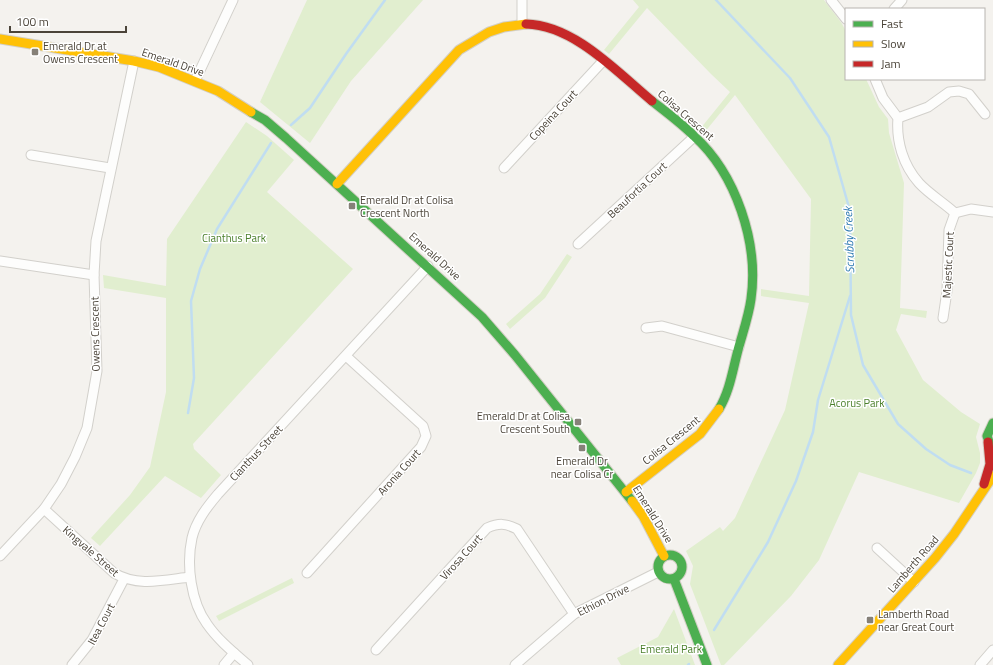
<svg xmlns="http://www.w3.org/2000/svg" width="993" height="665" viewBox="0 0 993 665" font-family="'Titillium Web',sans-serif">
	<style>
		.green { fill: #e1eecf }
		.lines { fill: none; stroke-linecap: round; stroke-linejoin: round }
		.stream { stroke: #c0ddf1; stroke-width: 2.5 }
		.street-casing { stroke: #d2d0cb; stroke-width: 11 }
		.fast-casing { stroke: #d3cfc5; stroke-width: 11 }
		.slow-casing { stroke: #d3cfc5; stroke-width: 11 }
		.jam-casing { stroke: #d3cfc5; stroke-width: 11 }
		.street { stroke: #fdfdfc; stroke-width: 9 }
		.fast { stroke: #4caf50; stroke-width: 9 }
		.slow { stroke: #ffc107; stroke-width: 9 }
		.jam { stroke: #c62828; stroke-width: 9 }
		.poi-dot { fill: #868178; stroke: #fff; stroke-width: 1.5 }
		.labels { text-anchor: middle; stroke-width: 3; stroke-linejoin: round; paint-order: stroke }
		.poi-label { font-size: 11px; fill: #4b4439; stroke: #fff; text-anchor: start }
		.street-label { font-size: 11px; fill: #4b4439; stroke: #fff }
		.park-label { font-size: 11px; fill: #4a7f2a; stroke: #fff }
		.water-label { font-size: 12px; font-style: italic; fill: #2e7ab2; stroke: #fff }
	</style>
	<rect width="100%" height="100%" fill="#f4f2ee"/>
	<g class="green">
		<path d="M307,0H423L351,81L310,143L260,102Z"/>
		<path d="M633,0H824C831,11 843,21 846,33V79H866L879,107L888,119L889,133L904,183L900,308L927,311L926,318L901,314L896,330L923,380L961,412L980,424L976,437L980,453V463L976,473L959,503L859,472L819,560L791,596L724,665H721L690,584L693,566L686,551L720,527L723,531L735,518L785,410L809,303L761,296V289L809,296L811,199L735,95L704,133L700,129L730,92L711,74L647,8L609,54L604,50L639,7Z"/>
		<path d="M246,122L267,136L294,160L267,192L353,269L193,444L194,449L221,475L201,498L165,476L100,546L91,538L130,495L150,467L166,392V298L104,288L103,275L166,286L167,239Z"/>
		<path d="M567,254L572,257L545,298L510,329L506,324L540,294Z"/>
		<path d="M292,578L294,583L219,621L216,616Z"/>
		<path d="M674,609L695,665H621L617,658L658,637Z"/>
	</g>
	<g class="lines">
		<g class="stream">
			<path d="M716,0L790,78L829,137L850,211L851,315L863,365L898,424L926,449L950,465L971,473"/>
			<path d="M291,125L310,108L346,54L385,0"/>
			<path d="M188,413L194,378L191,301L200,269L217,229L271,143"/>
			<path d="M714,630L768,542L796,481L813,432L818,400L850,296"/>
			<path d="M688,665L689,664"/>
		</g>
		<g class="street-casing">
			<g id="street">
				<path d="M522,0V23"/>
				<path d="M831,0L846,19"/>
				<path d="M894,9L902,0"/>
				<path d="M875,79L883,98L898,118C896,141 903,165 919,183C929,194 943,202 955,213L971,209L993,212"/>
				<path d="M195,81L233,0"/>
				<path d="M898,118L928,107L949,92L959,91L969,94L985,114"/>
				<path d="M31,155L110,168"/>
				<path d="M504,168L603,61"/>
				<path d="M578,244L695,136"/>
				<path d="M0,261L94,275"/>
				<path d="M943,318L947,291L949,230L955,213"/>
				<path d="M646,328L662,326L739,347"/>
				<path d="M44,509L114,573C137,587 164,580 190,577"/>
				<path d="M877,548L914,582"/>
				<path d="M0,556L44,509L61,484L75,457L87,428L97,371L94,275L96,241L134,61"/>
				<path d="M307,573L421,447L426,436L423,426L346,356"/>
				<path d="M376,650L487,528C499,523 505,523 517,529L574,614"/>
				<path d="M72,665L92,640L124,579"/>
				<path d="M224,665L234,653"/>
				<path d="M248,665C233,652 218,640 207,624C191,602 186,565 192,538C196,521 207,507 218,494L428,266"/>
				<path d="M515,665L574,614L658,572"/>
				<path d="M980,665L993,650"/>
			</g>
		</g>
		<g class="fast-casing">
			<g id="fast">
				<path d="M652,101C666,112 681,123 694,136C736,174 759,243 751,299C749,314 744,329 740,343C733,366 731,389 719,409"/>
				<path d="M251,112L265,120L286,138L482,317L515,355L632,501"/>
				<path d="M992,450L987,436L993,423"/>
				<circle cx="670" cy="567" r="12"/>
				<path d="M674,579L707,665"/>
			</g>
		</g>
		<g class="slow-casing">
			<g id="slow">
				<path d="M0,39L134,61L159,67L218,91L251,112"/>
				<path d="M337,184L459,50L489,32L504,27L526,24"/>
				<path d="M626,492L700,434L719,409"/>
				<path d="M632,501L643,516L664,556"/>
				<path d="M838,665L935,558L954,534L993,476"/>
			</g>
		</g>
		<g class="jam-casing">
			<g id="jam">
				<path d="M526,24C574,25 617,72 652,101"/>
				<path d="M984,484L990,464L988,442"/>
			</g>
		</g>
		<use href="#street" class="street"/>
		<use href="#fast" class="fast"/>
		<use href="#slow" class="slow"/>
		<use href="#jam" class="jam"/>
	</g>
	<g class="poi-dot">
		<rect x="31" y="48" width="8" height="8" rx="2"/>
		<rect x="348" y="202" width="8" height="8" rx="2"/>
		<rect x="574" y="418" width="8" height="8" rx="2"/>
		<rect x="578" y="444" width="8" height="8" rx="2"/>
		<rect x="866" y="616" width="8" height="8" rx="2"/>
	</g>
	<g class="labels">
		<g class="poi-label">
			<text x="43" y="50">Emerald Dr at<tspan x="43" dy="13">Owens Crescent</tspan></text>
			<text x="360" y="204">Emerald Dr at Colisa<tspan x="360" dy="13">Crescent North</tspan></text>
			<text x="570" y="420" text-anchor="end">Emerald Dr at Colisa<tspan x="570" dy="13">Crescent South</tspan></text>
			<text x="582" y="465" text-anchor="middle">Emerald Dr<tspan x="582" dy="13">near Colisa Cr</tspan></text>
			<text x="878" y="618">Lamberth Road<tspan x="878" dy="13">near Great Court</tspan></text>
		</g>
		<g class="street-label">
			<text transform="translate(173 62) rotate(19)" y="4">Emerald Drive</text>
			<text transform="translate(553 115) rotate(-47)" y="4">Copeina Court</text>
			<text transform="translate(686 115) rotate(41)" y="4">Colisa Crescent</text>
			<text transform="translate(637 190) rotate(-43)" y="4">Beaufortia Court</text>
			<text transform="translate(435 256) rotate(42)" y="4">Emerald Drive</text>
			<text transform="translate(948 265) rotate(-87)" y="4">Majestic Court</text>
			<text transform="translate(95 334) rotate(-91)" y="4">Owens Crescent</text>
			<text transform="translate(671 440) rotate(-39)" y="4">Colisa Crescent</text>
			<text transform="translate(256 453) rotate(-47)" y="4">Cianthus Street</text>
			<text transform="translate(399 472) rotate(-48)" y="4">Aronia Court</text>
			<text transform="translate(653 514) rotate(58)" y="4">Emerald Drive</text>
			<text transform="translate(91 551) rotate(41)" y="4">Kingvale Street</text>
			<text transform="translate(461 557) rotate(-48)" y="4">Virosa Court</text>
			<text transform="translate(913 564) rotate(-49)" y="4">Lamberth Road</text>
			<text transform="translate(603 600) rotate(-27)" y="4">Ethion Drive</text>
			<text transform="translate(101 624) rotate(-62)" y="4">Itea Court</text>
		</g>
		<g class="park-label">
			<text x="234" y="242">Cianthus Park</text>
			<text x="857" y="407">Acorus Park</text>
			<text x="671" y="653">Emerald Park</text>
		</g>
		<g class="water-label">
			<text transform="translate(849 240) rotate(-92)" y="4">Scrubby Creek</text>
		</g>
	</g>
	<rect x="845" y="8" width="140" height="72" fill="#ffffff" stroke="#b7b4b0"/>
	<rect x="853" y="21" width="20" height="6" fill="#4caf50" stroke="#b7b4b0"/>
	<text x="881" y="28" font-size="12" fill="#4b4439">Fast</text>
	<rect x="853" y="41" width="20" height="6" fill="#ffc107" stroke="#b7b4b0"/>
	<text x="881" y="48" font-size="12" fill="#4b4439">Slow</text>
	<rect x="853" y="61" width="20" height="6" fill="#c62828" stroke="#b7b4b0"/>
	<text x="881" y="68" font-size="12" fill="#4b4439">Jam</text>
	<path d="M10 26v6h116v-6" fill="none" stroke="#4b4439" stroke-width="2"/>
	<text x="16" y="26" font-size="12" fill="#4b4439" stroke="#ffffff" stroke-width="3" paint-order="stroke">100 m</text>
</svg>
